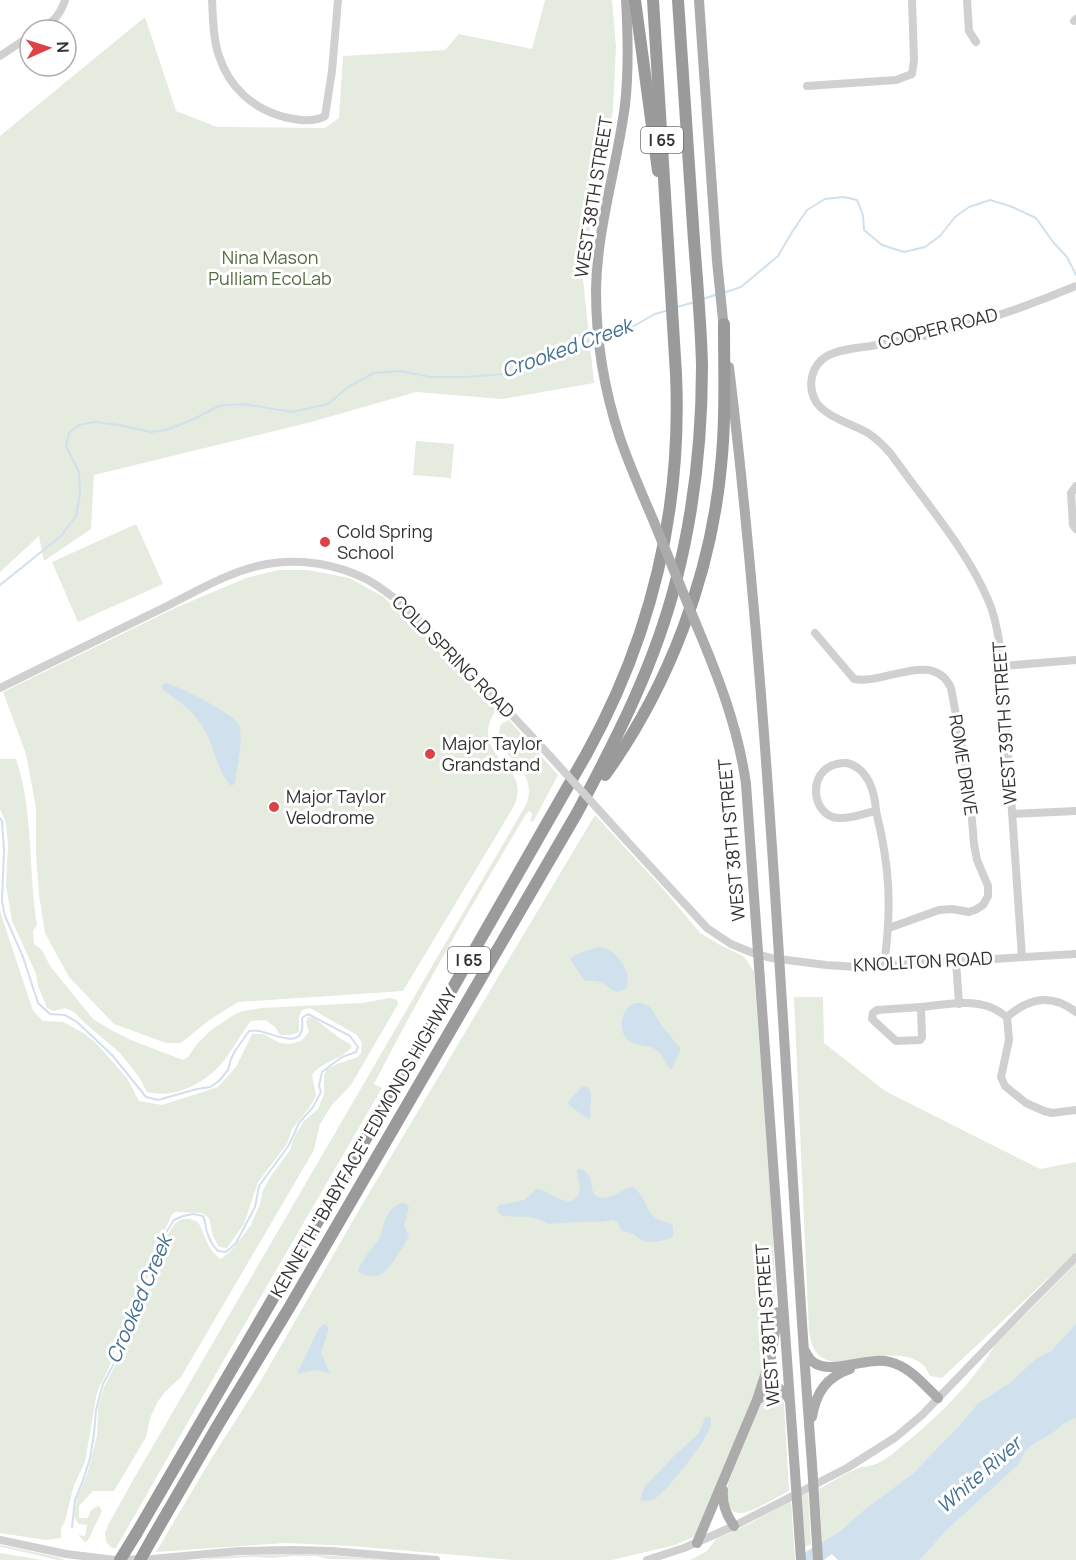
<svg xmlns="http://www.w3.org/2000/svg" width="1076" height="1560" viewBox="0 0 1076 1560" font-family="Manrope,sans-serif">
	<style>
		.green { fill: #e5ebdf }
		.water { fill: #d0e0ec }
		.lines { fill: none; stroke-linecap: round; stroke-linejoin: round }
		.stream { stroke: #d0e0ec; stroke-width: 2 }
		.minor { stroke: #d0d0d0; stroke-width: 8 }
		.major { stroke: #ababab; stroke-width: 10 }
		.highway { stroke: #9a9a9a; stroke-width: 12 }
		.minor-bridge { stroke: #d0d0d0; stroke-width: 8 }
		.major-bridge { stroke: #ababab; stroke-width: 10 }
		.highway-bridge { stroke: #9a9a9a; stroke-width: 12 }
		.poi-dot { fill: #dd4247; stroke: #fff; stroke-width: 2 }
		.labels { text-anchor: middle; stroke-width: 6; stroke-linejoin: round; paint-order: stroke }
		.shield { fill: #fff; stroke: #707070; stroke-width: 1.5 }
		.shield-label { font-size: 16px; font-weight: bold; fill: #333 }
		.street-label { font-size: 18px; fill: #333; stroke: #fff }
		.park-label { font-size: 18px; fill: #546d41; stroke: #fff }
		.poi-label { font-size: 18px; fill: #333; stroke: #fff; text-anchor: start }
		.water-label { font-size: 20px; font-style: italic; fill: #447092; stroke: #fff }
	</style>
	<rect width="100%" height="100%" fill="#fff"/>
	<g class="green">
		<path d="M545,0H612L616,47L613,110L589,234L583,279L594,383L502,399L416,392L311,422L94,475L91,529L44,561L39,536L0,572V136L145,17L176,111L217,127L325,128L339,118L343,56L445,50L459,34L532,49Z"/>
		<path d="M416,441L454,444L451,478L413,475Z"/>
		<path d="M136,524L163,584L78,622L52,562Z"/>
		<path d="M278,570H308L349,578L384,597L397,611L416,625L437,650L496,709C493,715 488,724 488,731C488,764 530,769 514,806L403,991L238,1002L208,1021L181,1043H166L114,1024L69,977L45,933L39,895L36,852V808L26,754L3,692L173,609L246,578Z"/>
		<path d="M509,720L558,775L533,822L530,820L532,815L531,812L529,811L526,814C473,903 421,992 374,1084L382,1088L192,1415L116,1548H112L106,1542L105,1533L108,1525L132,1482L527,803C539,762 489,758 501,724Z"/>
		<path d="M0,759H16C34,813 28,870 37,925L33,931L34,944L42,950L50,966L93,1019L111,1030L131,1040L183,1060L188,1057L197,1044L210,1031L235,1014L243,1011L261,1008L362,1003L390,998L397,1000L398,1004L351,1085L332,1105L320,1124L314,1150L181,1377L166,1391L158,1401L150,1418L146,1437L114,1491H93L79,1506V1518H88C90,1512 92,1507 99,1506L102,1511L88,1540L85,1542L78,1535L85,1536L87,1525L79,1524L75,1519L74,1514L77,1498L87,1475L97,1436L98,1408L104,1387L117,1362L122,1345L164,1258L167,1236L175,1223L182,1219H190L198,1222C207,1238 205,1246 220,1259L230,1252L251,1225L260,1204L263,1190L271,1176L290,1150L295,1135L304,1121L318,1109L324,1094V1075L327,1069L337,1064L358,1057L361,1053L362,1043L357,1035L310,1008L302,1010L299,1016V1032L291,1035H280L275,1027L266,1020L251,1021C229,1050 224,1072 188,1088C173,1094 164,1095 147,1092L139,1077L120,1053L86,1024L74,1012L65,1008L53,1011L47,1008L38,986L36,974L12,921L6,885L8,845L6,823L0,809Z"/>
		<path d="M595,815L664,890L700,933L720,945L743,956L748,962L754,972L773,1232L775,1289L774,1321L764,1375L696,1536L675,1545L612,1560H513L352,1546L285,1543L156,1552L211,1459L259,1384L359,1210Z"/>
		<path d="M0,911L33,1011L43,1021L63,1022L85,1034L96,1043L127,1078L139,1101L162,1105L218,1087L236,1067L252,1034H263L280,1043L290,1044L301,1041L309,1032L306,1022L308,1017L314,1018L338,1037L350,1044L352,1047C341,1060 322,1061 312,1075L316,1096L309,1108L292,1129L287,1144L258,1182L244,1224L227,1248L219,1247L213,1236L209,1218L202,1213L175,1212L172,1214L163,1234L144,1286L119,1337L109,1368L97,1392L85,1462L74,1485L65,1521L61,1528V1538L46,1540L0,1533Z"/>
		<path d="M794,997H823L824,1043L885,1091L1040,1169L1076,1162V1252L942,1378L930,1376C928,1372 926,1367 922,1364C903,1348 861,1359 838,1362C818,1361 812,1350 809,1332Z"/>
		<path d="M1076,1263V1324L1066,1336L1051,1351L1035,1359L1011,1382L978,1403L959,1426L912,1474L865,1509L839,1532L822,1542L819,1489C831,1482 843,1475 856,1469C863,1466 871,1467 878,1463C889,1458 898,1449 908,1441C941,1414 973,1382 995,1345Z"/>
		<path d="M776,1392C781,1395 783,1398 784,1404L789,1491C777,1497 753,1512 741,1513C735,1513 732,1511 729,1507L727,1489L729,1480L764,1397Z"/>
		<path d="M1076,1418V1560H920L946,1531L1018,1465L1025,1452L1035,1443L1052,1434L1063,1424Z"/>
		<path d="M808,1493L811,1544L805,1547L801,1496Z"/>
		<path d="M791,1500L795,1560H690L707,1551L716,1539L749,1524Z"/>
		<path d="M0,1545L58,1557L65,1560H58L2,1547H0Z"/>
		<path d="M0,1553L42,1560H0Z"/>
		<path d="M297,1554L337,1556L389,1560L328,1559L316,1556H294L272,1558L253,1557L196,1560L224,1556Z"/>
	</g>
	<g class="water">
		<path d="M166,683C179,686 234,714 239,725C244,739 237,767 235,782L232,786C218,775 215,747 205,731C193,709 181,703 162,689V685Z"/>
		<path d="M601,947C618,951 631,971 627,988C611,997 613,987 600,982C596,980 590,981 585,981L570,959C577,953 592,948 601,947Z"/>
		<path d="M636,1003H641L650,1007L662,1026L680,1048V1052L671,1070C666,1065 664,1056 658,1051C650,1044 639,1047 631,1042C616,1033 620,1007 636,1003Z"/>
		<path d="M585,1086L589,1088C594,1102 588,1106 591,1117L588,1119L570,1106L568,1102L582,1087Z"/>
		<path d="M581,1169C598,1177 587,1191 597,1196C609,1203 621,1188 633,1187C651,1201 642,1218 670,1223L673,1227V1237C665,1240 653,1244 644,1241C634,1237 635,1232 622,1231L618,1223L613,1220L599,1222H580L548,1224L539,1219L527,1217L503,1216L498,1212L497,1207L500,1205L524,1200L537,1189C547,1189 571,1213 579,1193C582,1186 576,1178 577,1170Z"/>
		<path d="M403,1203L407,1204L409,1207L404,1226L409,1237C401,1248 389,1274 376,1276C371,1277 366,1275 361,1274L358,1270C364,1257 373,1248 380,1237C382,1232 382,1227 384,1223C387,1214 394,1204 403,1203Z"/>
		<path d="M325,1324L328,1326V1331L321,1353L330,1373L314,1370L297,1374L318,1330L322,1325Z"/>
		<path d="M1076,1324V1418L1063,1424L1052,1434L1035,1443L1025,1452L1018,1465L946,1531L920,1560H838L832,1554L824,1560H797L807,1551L839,1532L865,1509L912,1474L959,1426L978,1403L1011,1382L1035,1359L1051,1351Z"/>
		<path d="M706,1417H710C711,1421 711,1424 710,1427C707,1440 666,1493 654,1499C650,1501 645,1501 640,1500L645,1486L674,1456L698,1434Z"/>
	</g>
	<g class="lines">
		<g class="stream">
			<path d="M723,293L741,287L778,256L792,232L807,210L825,199L844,197L857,200L863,215L864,230L882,245L904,252L925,247L940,236L955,217L969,207L990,200L1010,206L1036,218L1053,242L1067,257L1076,275"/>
			<path d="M703,299L718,294"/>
			<path d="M677,307L695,302"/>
			<path d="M602,337L620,330L632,327L655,314L669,310"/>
			<path d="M0,585L61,536L76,516L80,494L79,472L66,446L69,433L79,425L94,422L119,425L151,432L166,430L194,419L219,406L243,404L292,412L328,404L348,387L374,373L400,371L431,377H466L503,374L538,363L594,339"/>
			<path d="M0,818L2,821L4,850L2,901L5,916L23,957L38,1003L50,1014L65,1015L77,1022L112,1055L146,1097L158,1100L197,1089L210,1087L219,1081L228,1070L231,1059L235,1051L249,1031C254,1031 258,1030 263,1032C281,1037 306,1050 302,1018L308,1014L350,1036L358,1047L356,1052L342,1057L322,1072L319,1086L321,1092L313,1107L299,1123L289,1145L259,1186L255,1207L236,1243L226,1252L218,1251C213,1246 209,1239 207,1232C205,1226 206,1222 203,1216L193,1214L183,1216L174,1220L165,1234L163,1254L155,1266L151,1282L121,1340L118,1356L103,1384L96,1410L94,1434L90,1458L84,1478L75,1500L72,1527"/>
		</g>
		<g class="minor">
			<path d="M212,0C213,18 213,39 219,56C229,87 253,109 284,117C297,120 313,123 325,116L332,71L338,0"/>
			<path d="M967,0L969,31L976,42"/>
			<path d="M1074,21L1076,19"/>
			<path d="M40,30C53,22 61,14 65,0"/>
			<path d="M0,56L30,36"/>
			<path d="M807,86L896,80L912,74L914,60L912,0"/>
			<path d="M1076,486L1071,493L1073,525L1076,529"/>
			<path d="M815,633L854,679C885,685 933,649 951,688L969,785L974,844L977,860L988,886V896L983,905L975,910L969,912L952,909L939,910L889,928"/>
			<path d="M1002,666L1076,660"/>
			<path d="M0,688C54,661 108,635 163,608C196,592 229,571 267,564C301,558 337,564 368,580C396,596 418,619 440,641C478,679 514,717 550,756"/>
			<path d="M847,763C868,768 875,792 876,811C865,813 851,819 839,818C810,818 804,762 847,763Z"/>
			<path d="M876,811C890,867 892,908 884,966"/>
			<path d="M1012,814L1076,811"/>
			<path d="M625,839L707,928L731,944L753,953L771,958L826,965L858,967L1076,954"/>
			<path d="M1022,957L1001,652C998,635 996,618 989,602C967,549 924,501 891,454C884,446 877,439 868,433C852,424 823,416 815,400C807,384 812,365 827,356C840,349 857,348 871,346C888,343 904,340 920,337C974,325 1026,307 1076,286"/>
			<path d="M956,961L959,1004"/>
			<path d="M921,1007L922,1037L920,1040L896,1041L872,1019L873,1013L877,1010Z"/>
			<path d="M921,1007C942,1005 969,999 990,1007C996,1009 1001,1013 1007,1017"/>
			<path d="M1007,1017L1009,1040L1001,1077L1005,1086L1026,1103L1044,1111L1052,1113L1076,1110"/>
			<path d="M1007,1017C1029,998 1051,993 1076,1012"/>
			<path d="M0,1540L66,1554L115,1560L152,1559L239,1551L292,1550L332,1551L436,1560"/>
			<path d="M647,1560L684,1548L734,1526L847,1468L896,1437L922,1415L1032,1301L1076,1257"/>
		</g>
		<g class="major">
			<path d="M626,0C628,35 629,70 625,105C617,167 597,227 596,290C596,339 604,390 620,438C630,467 642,494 654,522"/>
			<path d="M699,0L717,261L724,330"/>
			<path d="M729,367C773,731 784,1098 812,1464"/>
			<path d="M696,624C718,676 738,727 746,784L795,1472"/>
			<path d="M805,1351C807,1355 809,1359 813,1362C831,1376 866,1356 890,1362C910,1367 923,1384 938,1398"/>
			<path d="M760,1398C771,1385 779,1383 789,1399"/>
			<path d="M812,1417C816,1393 826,1377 850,1369"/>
			<path d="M723,1490C722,1504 726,1514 734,1526"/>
			<path d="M697,1543L757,1400L771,1357L778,1312"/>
		</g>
		<g class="highway">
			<path d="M635,0L658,171"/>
			<path d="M605,775C669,686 711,575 721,466C726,418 724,371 724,324"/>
			<path d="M136,1534L407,1068L587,753C652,635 682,509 676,374L653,0"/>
			<path d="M153,1537L218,1425L289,1308L577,813C617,738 655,664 676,581C694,511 702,438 702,366C701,319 696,272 693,226C688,150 683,75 678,0"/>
		</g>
		<path class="minor-bridge" d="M550,756L625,839"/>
		<g class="major-bridge">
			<path d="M654,522L696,624"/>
			<path d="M812,1464L818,1560"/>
			<path d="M795,1472L801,1560"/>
		</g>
		<g class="highway-bridge">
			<path d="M120,1560L136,1534"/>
			<path d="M140,1560L153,1537"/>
		</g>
	</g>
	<g class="poi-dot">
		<circle cx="325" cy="542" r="6"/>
		<circle cx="430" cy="754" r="6"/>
		<circle cx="274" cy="807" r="6"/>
	</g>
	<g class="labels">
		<g class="shield">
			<rect x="641" y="127" width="42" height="26" rx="4.5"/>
			<rect x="448" y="947" width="42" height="26" rx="4.5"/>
		</g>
		<g class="shield-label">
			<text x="662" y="146">I 65</text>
			<text x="469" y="966">I 65</text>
		</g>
		<g class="street-label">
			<text transform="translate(594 197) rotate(-81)" y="6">WEST 38TH STREET</text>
			<text transform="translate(938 329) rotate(-14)" y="6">COOPER ROAD</text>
			<text transform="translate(453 657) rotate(45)" y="6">COLD SPRING ROAD</text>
			<text transform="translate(1005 723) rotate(-94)" y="6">WEST 39TH STREET</text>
			<text transform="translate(963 765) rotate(81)" y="6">ROME DRIVE</text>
			<text transform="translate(732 840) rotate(-95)" y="6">WEST 38TH STREET</text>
			<text transform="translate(923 962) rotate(-3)" y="6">KNOLLTON ROAD</text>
			<text transform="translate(364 1143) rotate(-60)" y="6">KENNETH "BABYFACE" EDMONDS HIGHWAY</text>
			<text transform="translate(768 1325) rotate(-94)" y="6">WEST 38TH STREET</text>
		</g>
		<g class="park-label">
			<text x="270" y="264">Nina Mason<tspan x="270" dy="21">Pulliam EcoLab</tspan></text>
		</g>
		<g class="poi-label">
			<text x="337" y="538">Cold Spring<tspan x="337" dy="21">School</tspan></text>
			<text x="442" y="750">Major Taylor<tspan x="442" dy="21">Grandstand</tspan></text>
			<text x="286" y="803">Major Taylor<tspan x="286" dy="21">Velodrome</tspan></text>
		</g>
		<g class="water-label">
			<text transform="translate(567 348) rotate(-20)" y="7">Crooked Creek</text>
			<text transform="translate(139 1299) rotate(-67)" y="7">Crooked Creek</text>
			<text transform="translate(979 1475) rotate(-41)" y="7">White River</text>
		</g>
	</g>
	<g transform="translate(48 48) rotate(87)"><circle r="28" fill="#ffffff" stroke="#adadad" stroke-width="1.5"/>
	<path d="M0-4.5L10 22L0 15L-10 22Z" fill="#dd4247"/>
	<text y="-9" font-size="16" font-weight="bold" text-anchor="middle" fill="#333333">N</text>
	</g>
</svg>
